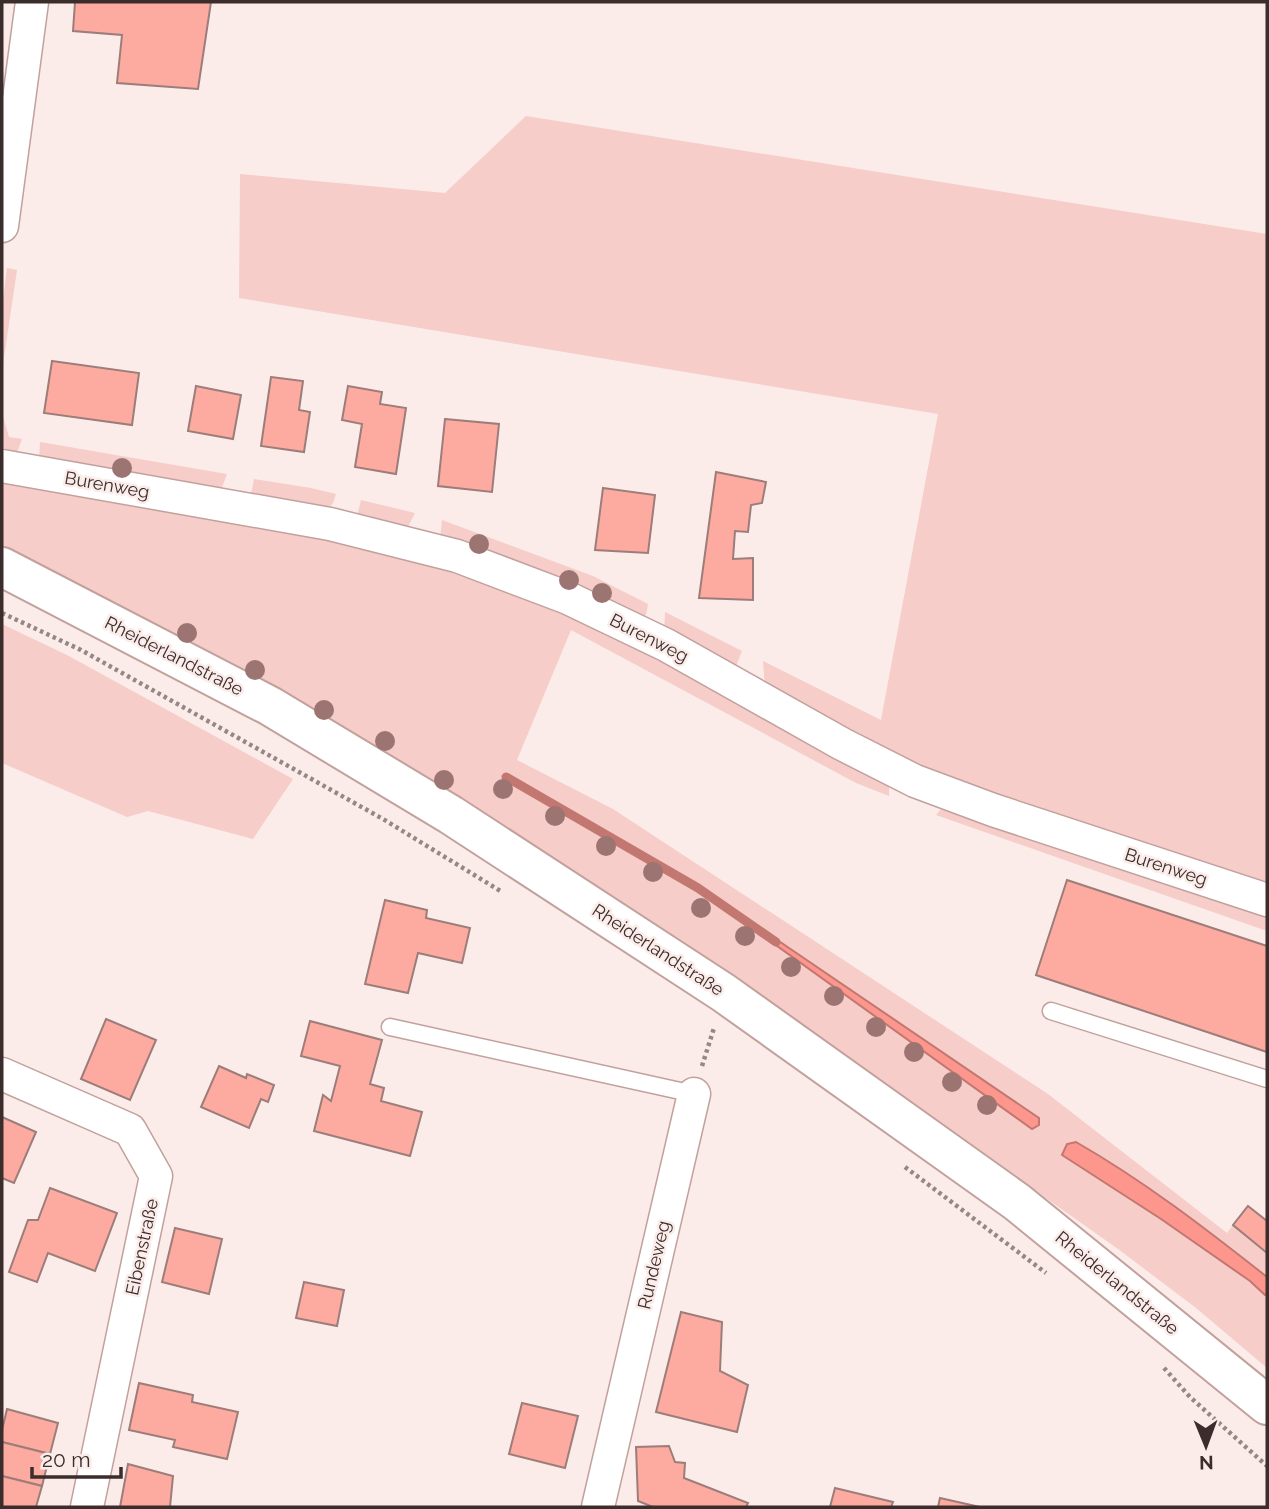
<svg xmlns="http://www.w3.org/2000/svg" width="1269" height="1509" viewBox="0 0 1269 1509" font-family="Raleway,sans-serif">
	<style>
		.green { fill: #f6cdc8 }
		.water { fill: #fd978d; stroke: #c27770; stroke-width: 2 }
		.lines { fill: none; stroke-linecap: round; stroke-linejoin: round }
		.stream { stroke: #c27770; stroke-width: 9 }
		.building { fill: #fdaaa1; stroke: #9c7d79; stroke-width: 2 }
		.lane-casing { stroke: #c2a19d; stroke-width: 19 }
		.street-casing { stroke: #c2a19d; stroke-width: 35 }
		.secondary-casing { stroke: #c2a19d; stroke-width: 42 }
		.path { stroke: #958785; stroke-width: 4.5; stroke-dasharray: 3.5 3.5; stroke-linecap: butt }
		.lane { stroke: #fff; stroke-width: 16 }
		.street { stroke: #fff; stroke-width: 32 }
		.secondary { stroke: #fff; stroke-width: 38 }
		.tree { fill: #9c7472 }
		.labels { text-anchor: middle; stroke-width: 5; stroke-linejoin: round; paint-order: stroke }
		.street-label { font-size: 18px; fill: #3a2d2b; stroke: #fbecea }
	</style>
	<rect width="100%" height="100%" fill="#fbecea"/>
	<g class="green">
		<path d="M526,116L1267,234V891L1137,847L885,755L765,689L763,661L881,720L938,414L239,298L240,174L445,193Z"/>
		<path d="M7,268L17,270L2,371V307Z"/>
		<path d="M2,413L9,437L22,439L17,453L8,451L2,446Z"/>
		<path d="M40,442L227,474L220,493L39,462Z"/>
		<path d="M2,474L449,563L605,626L889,780V796L856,783L571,630L517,760L613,809L1048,1094L1227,1233L1233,1225L1267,1253V1368L1196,1308L1118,1249L869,1073L2,552Z"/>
		<path d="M254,479L311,488L336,494L333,503L324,514L250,499Z"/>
		<path d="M361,500L415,513L406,531L356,521Z"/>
		<path d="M442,520L593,576L648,604L646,615L637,622L440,539Z"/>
		<path d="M665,612L742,651L736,666L727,670L664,633Z"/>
		<path d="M2,624L67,655L293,779L253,839L148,811L127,817L2,763Z"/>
		<path d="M946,803L1267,913V931L936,815Z"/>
	</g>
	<g class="water">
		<path d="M767,933L1039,1118V1125L1032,1129L766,938Z"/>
		<path d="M1076,1142C1144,1181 1205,1228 1267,1277V1294L1265,1295L1250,1281L1161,1219L1062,1155L1067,1144Z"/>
	</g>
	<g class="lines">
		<path class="stream" d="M506,777L698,888L776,942"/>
	</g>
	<g class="building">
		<path d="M75,2H211L198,89L117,83L122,35L73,31Z"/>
		<path d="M52,361L139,373L132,425L44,413Z"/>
		<path d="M271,377L303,381L299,410L310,412L304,452L261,446Z"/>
		<path d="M196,386L241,395L233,439L188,431Z"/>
		<path d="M348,386L382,392L380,404L406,408L396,474L355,467L362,424L342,420Z"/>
		<path d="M445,419L499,424L492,492L438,486Z"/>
		<path d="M716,472L766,482L762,503L751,505L748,532L735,531L733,559L753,558V600L699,598Z"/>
		<path d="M603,488L655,495L648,553L595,550Z"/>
		<path d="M1067,880L1267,946V1052L1036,975Z"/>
		<path d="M385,900L427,910L426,918L470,928L462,963L418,953L408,993L365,984Z"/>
		<path d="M106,1019L156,1040L130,1100L81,1079Z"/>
		<path d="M310,1021L382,1040L370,1084L384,1088L381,1101L422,1112L410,1156L314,1131L323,1095L331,1101L340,1066L301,1056Z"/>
		<path d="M219,1066L246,1078L247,1074L274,1085L268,1102L261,1099L249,1128L201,1107Z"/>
		<path d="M2,1117L36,1132L14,1183L2,1178Z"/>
		<path d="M50,1188L117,1213L95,1271L48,1253L37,1282L9,1272L28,1220H38Z"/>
		<path d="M1248,1206L1267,1221V1253L1233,1225Z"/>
		<path d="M175,1228L222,1239L209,1294L162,1282Z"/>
		<path d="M304,1282L344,1290L337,1326L296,1318Z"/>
		<path d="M681,1312L722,1322L720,1371L748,1385L737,1432L656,1412Z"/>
		<path d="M139,1383L193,1395L192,1402L238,1412L227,1459L173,1447L175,1440L129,1430Z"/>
		<path d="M522,1403L578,1416L565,1468L509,1454Z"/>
		<path d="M7,1409L58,1423L50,1454L2,1442V1430Z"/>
		<path d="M2,1442L50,1454L42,1486L2,1476Z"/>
		<path d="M669,1446L675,1462L685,1463L684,1478L748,1503L746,1507H653L638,1501L636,1447Z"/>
		<path d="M128,1464L173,1476L170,1507H120Z"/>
		<path d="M2,1476L42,1486L36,1507H2Z"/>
		<path d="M835,1488L893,1502L891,1507H830Z"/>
		<path d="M940,1498L980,1507H938Z"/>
	</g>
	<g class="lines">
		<g class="lane-casing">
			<g id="lane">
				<path d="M1051,1011L1267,1079"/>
				<path d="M390,1027L694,1094"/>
			</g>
		</g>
		<g class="street-casing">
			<g id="street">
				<path d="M2,226L32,2"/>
				<path d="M2,466L330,524L457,556L568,598L666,645L842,744L915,781L993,810L1267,900"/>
				<path d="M2,1074L130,1130L156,1176L87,1507"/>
				<path d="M598,1507L694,1094"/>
			</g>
		</g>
		<g class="secondary-casing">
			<path id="secondary" d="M2,567L270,706L451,815L724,993L1017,1202L1267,1405"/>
		</g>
		<g class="path">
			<path d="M2,613L81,650L383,819L502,892"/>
			<path d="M702,1066L714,1028"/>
			<path d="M905,1167L1046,1273"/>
			<path d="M1164,1368L1190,1397L1267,1466"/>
		</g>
		<use href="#lane" class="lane"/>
		<use href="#street" class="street"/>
		<use href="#secondary" class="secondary"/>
	</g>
	<g class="tree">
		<circle cx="122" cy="468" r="10"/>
		<circle cx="479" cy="544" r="10"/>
		<circle cx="569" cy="580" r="10"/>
		<circle cx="602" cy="593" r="10"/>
		<circle cx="187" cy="633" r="10"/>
		<circle cx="255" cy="670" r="10"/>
		<circle cx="324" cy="710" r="10"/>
		<circle cx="385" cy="741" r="10"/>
		<circle cx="444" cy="780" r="10"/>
		<circle cx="503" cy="789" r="10"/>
		<circle cx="555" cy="816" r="10"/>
		<circle cx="606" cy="846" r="10"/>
		<circle cx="653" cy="872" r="10"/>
		<circle cx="701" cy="908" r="10"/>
		<circle cx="745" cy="936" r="10"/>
		<circle cx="791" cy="967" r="10"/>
		<circle cx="834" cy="996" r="10"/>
		<circle cx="876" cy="1027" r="10"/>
		<circle cx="914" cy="1052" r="10"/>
		<circle cx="952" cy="1082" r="10"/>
		<circle cx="987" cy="1105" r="10"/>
	</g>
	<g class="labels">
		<g class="street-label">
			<text transform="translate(107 485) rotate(10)" y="6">Burenweg</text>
			<text transform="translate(649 638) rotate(27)" y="6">Burenweg</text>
			<text transform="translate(174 656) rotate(27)" y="6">Rheiderlandstraße</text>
			<text transform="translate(1166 867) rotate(18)" y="6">Burenweg</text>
			<text transform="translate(658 950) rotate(33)" y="6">Rheiderlandstraße</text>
			<text transform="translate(142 1247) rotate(-78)" y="6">Eibenstraße</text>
			<text transform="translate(654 1265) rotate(-77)" y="6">Rundeweg</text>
			<text transform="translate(1117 1283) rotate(39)" y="6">Rheiderlandstraße</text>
		</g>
	</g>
	<rect width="1269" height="1509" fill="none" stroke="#3a2d2b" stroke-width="7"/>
	<g transform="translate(1206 1446) rotate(179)" stroke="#fbecea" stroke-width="5" paint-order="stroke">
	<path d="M0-5L12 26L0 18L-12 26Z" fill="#3a2d2b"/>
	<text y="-10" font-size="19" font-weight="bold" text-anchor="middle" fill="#3a2d2b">N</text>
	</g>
	<path d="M32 1467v10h89v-10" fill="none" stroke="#3a2d2b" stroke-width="3.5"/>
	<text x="42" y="1467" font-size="21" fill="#3a2d2b" stroke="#fbecea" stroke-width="5" paint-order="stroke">20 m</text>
</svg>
